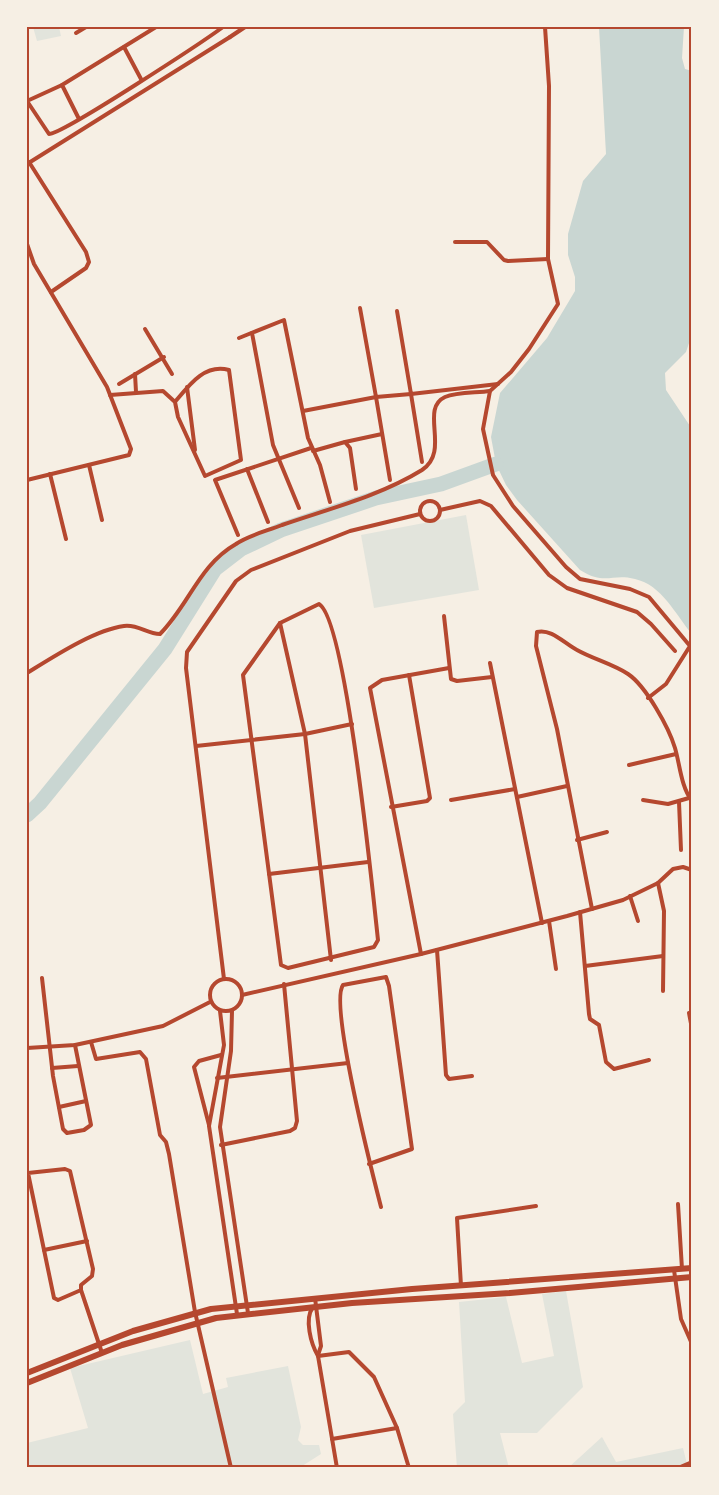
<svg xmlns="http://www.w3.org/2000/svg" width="719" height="1495" viewBox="0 0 719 1495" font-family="'Varela Round',sans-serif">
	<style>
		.green { fill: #e2e4dc }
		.water { fill: #c9d6d2 }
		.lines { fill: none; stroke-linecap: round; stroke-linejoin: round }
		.river { stroke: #c9d6d2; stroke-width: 15 }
		.minor { stroke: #b5482f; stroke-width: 4 }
		.tertiary { stroke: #b5482f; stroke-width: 4.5 }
		.trunk { stroke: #b5482f; stroke-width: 6 }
		.neatline { fill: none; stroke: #b5482f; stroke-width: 2 }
	</style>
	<rect width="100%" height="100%" fill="#f6efe4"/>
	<g class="green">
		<path d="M33,27H59L61,36L37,41Z"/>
		<path d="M466,515L479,590L374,608L361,535Z"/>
		<path d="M566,1291L583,1387L537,1433H500L509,1468H457L453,1414L465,1402L459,1302L506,1297L522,1363L554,1356L542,1294Z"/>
		<path d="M190,1340L203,1394L228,1387L226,1378L288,1366L301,1427L298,1440L303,1445H319L321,1454L299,1468H27V1443L88,1428L70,1368Z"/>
		<path d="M602,1437L616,1462L683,1448L688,1468H568Z"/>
	</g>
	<path class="water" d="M599,27H684L682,58L685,69L692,71V334L686,352L665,373L666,390L692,429V634C675,614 662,585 635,579C611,573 606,586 580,570L517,500L506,485L496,464L491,437L500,393L547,338L575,291V277L568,255V234L583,181L606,154Z"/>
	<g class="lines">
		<path class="river" d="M27,815L40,803L165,649L215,569L241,549L281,530L376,498L441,484L496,464"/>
		<g class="minor">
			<path d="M545,27L549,86L548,259L558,304L529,349L511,372L490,391L483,429L493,475L513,506L566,567L580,579L630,589L649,597L690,646L666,684L648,698"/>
			<path d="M76,33L86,27"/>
			<path d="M124,47L141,79"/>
			<path d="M62,85L27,101L49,134C63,134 204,41 223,27"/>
			<path d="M79,119L62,85L156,27"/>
			<path d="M29,162L86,252L89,262L86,268L51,292"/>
			<path d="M27,164L230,37"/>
			<path d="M455,242H487L504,260L508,261L548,259"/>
			<path d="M27,244L34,264L107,387L131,449L129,455L27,480"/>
			<path d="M360,308L376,397L411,394L422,462"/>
			<path d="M397,311L411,394L498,384"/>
			<path d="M145,329L172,374"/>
			<path d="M252,333L273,445L299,508"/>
			<path d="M239,338L284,320L308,438L320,465L330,502"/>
			<path d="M135,374L136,392"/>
			<path d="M119,384L164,357"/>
			<path d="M187,387L195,450"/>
			<path d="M110,395L163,391L175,402L178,417L205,476L241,460L229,370C205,363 189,385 175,402"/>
			<path d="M303,411L376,397L390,480"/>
			<path d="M345,442L382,434"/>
			<path d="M313,451L345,442L350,448L356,489"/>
			<path d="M89,465L102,520"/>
			<path d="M247,469L268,522"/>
			<path d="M50,474L66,539"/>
			<circle cx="430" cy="511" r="10"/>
			<path d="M440,510L480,501L491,506L549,575L567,588L637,612L651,624L675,651"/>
			<path d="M238,535L215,480L311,448"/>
			<path d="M319,604C346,619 373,895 378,940L374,947L288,968L281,965L243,675L280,623Z"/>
			<path d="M444,616L451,679L457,681L492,677"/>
			<path d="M280,623L305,734L331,960"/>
			<path d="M490,663L542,923"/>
			<path d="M27,673C53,657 94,630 124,626C138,624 147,634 160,634C189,605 199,565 236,544C249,535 267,531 282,525C328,509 380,496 422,470C451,451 419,409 445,397C457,392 477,393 490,391"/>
			<path d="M196,746L305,734L352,724"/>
			<path d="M629,765L676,754"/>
			<path d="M517,797L567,786"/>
			<path d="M451,800L515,789"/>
			<path d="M643,800L668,804L689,798"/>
			<path d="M679,802L681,850"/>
			<path d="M391,807L427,801L430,798L409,675"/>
			<path d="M577,840L607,832"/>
			<path d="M269,874L368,862"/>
			<path d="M658,883L664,911L663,991"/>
			<path d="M630,896L638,921"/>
			<path d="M592,909L557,729L536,646L537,632C551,628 565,644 577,650C593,659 613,664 628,674C646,686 669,728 675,748C680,765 681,787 692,801"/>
			<path d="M580,912L589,1014L590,1019L599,1025L606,1062L614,1069L649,1060"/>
			<path d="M549,921L556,969"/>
			<path d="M437,950L446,1075L449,1079L472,1076"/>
			<path d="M421,954L370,688L382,680L449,668"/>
			<path d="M585,966L663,956"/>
			<path d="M42,978L53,1076L63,1129L67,1133L84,1130L91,1125L75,1045"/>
			<circle cx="226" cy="995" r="16"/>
			<path d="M224,979L186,668L187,652L236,581L251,570L350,531L420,514"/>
			<path d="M242,995L421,954L567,916L623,900L658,883L673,869L683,867L692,870"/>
			<path d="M220,1011L224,1045L209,1126L237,1314"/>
			<path d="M232,1011L231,1051L220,1127L248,1313"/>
			<path d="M689,1013L692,1029"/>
			<path d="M91,1042L96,1059L140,1052L146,1059L160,1135L166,1142L169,1154L195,1312L231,1468"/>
			<path d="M27,1048L75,1045L163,1026L210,1002"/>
			<path d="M52,1068L78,1066"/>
			<path d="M217,1078L348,1063"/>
			<path d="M59,1107L86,1101"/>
			<path d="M209,1125L194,1067L199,1061L221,1055"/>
			<path d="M221,1145L290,1131L295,1128L297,1121L284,984"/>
			<path d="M369,1164L412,1149L389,986L386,977L343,985C329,1004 373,1176 381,1207"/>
			<path d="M678,1204L682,1269"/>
			<path d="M44,1250L87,1241"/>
			<path d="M674,1270L681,1319L692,1344"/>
			<path d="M461,1286L457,1218L536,1206"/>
			<path d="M81,1290L58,1300L54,1298L28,1173L65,1169L70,1171L93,1269L92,1276L81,1285V1290L102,1353"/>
			<path d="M315,1298L321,1346L318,1355"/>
			<path d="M313,1307C304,1319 311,1344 318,1356L337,1468"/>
			<path d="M318,1356L349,1352L374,1377L397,1428L409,1468"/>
			<path d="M332,1439L397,1428"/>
			<path d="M678,1468L692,1462"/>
		</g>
		<path class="tertiary" d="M230,37L245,27"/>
		<g class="trunk">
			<path d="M27,1373L133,1331L211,1309L412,1289L692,1268"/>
			<path d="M27,1383L122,1345L216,1318L352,1303L510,1293L692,1277"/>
		</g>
	</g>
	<rect width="719" height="1495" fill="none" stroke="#f6efe4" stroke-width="57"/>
	<rect x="28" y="28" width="662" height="1438" class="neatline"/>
</svg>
